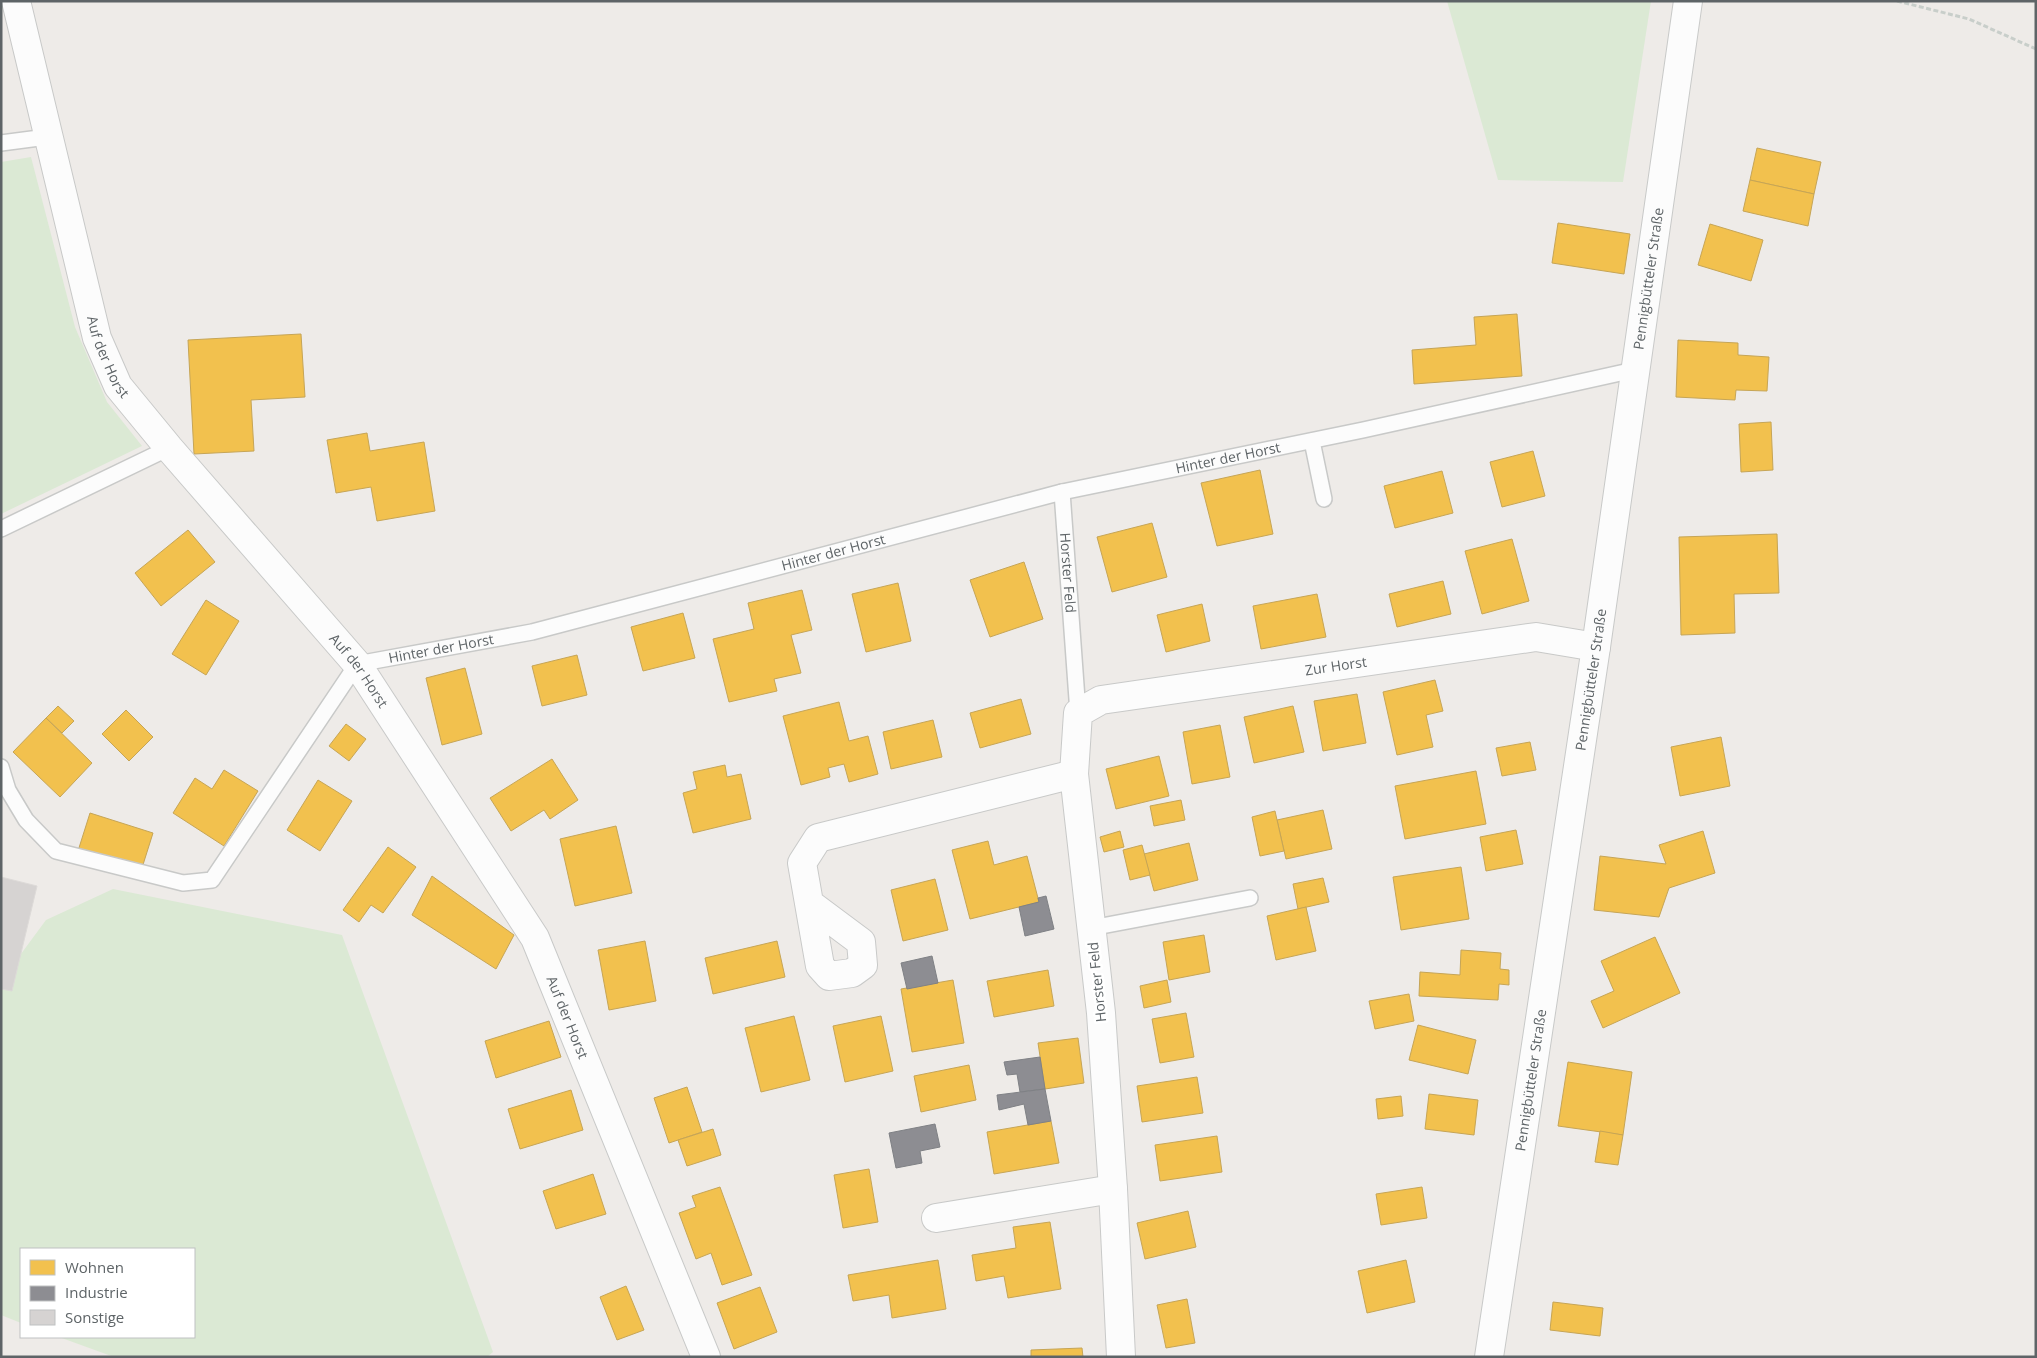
<svg xmlns="http://www.w3.org/2000/svg" width="2037" height="1358" viewBox="0 0 2037 1358" font-family="'Open Sans',sans-serif">
	<style>
		.green { fill: #dbe9d4 }
		.homes { fill: #f2c14e; stroke: #c6a556 }
		.industry { fill: #8d8d92; stroke: #7f8185 }
		.building { fill: #d6d3d2; stroke: #dddad8 }
		.lines { fill: none; stroke-linecap: round; stroke-linejoin: round }
		.service-casing { stroke: #c8c9c8; stroke-width: 18 }
		.minor-casing { stroke: #c8c9c8; stroke-width: 30 }
		.tertiary-casing { stroke: #c8c9c8; stroke-width: 30 }
		.path { stroke: #c8ceca; stroke-width: 3; stroke-dasharray: 5 2.5; stroke-linecap: butt }
		.service { stroke: #fcfcfc; stroke-width: 15 }
		.minor { stroke: #fcfcfc; stroke-width: 28 }
		.tertiary { stroke: #fcfcfc; stroke-width: 28 }
		.labels { text-anchor: middle; stroke-width: 5; stroke-linejoin: round; paint-order: stroke }
		.street-label { font-size: 14px; fill: #5e6467; stroke: #fff }
	</style>
	<rect width="100%" height="100%" fill="#eeebe8"/>
	<g class="green">
		<path d="M1447,1H1651L1623,182L1498,180Z"/>
		<path d="M31,157L75,327L107,402L142,446L1,514V162Z"/>
		<path d="M113,889L342,935L493,1352L487,1357H114L59,1337H194V1249H21V1323L1,1315V981L46,920Z"/>
	</g>
	<g class="homes">
		<path d="M1757,148L1821,162L1814,194L1750,180Z"/>
		<path d="M1750,180L1814,194L1808,226L1743,211Z"/>
		<path d="M1558,223L1630,234L1624,274L1552,263Z"/>
		<path d="M1710,224L1763,240L1751,281L1698,265Z"/>
		<path d="M1517,314L1522,376L1414,384L1412,350L1476,345L1474,317Z"/>
		<path d="M301,334L305,397L251,400L254,451L194,454L188,340Z"/>
		<path d="M1678,340L1738,343V355L1769,357L1767,391L1736,390L1735,400L1676,397Z"/>
		<path d="M1771,422L1773,470L1741,472L1739,424Z"/>
		<path d="M367,433L370,451L424,442L435,511L377,521L371,487L336,493L327,440Z"/>
		<path d="M1533,451L1545,496L1502,507L1490,462Z"/>
		<path d="M1260,470L1273,534L1217,546L1201,483Z"/>
		<path d="M1442,471L1453,513L1395,528L1384,486Z"/>
		<path d="M1152,523L1167,577L1112,592L1097,537Z"/>
		<path d="M188,530L215,562L161,606L135,573Z"/>
		<path d="M1777,534L1779,593L1734,594L1735,633L1681,635L1679,537Z"/>
		<path d="M1512,539L1529,601L1482,614L1465,551Z"/>
		<path d="M1024,562L1043,619L990,637L970,580Z"/>
		<path d="M1443,581L1451,614L1397,627L1389,594Z"/>
		<path d="M898,583L911,641L866,652L852,594Z"/>
		<path d="M802,590L812,630L791,635L801,673L774,679L777,691L729,702L713,639L754,629L748,603Z"/>
		<path d="M1317,594L1326,637L1261,649L1253,606Z"/>
		<path d="M206,600L239,621L206,675L172,654Z"/>
		<path d="M1202,604L1210,641L1166,652L1157,615Z"/>
		<path d="M683,613L695,658L643,671L631,627Z"/>
		<path d="M577,655L587,695L542,706L532,666Z"/>
		<path d="M465,668L482,734L442,745L426,678Z"/>
		<path d="M1435,680L1443,711L1426,715L1433,747L1397,755L1383,692Z"/>
		<path d="M1357,694L1366,743L1323,751L1314,701Z"/>
		<path d="M1021,699L1031,734L980,748L970,713Z"/>
		<path d="M839,702L849,741L868,736L878,774L849,782L844,764L828,768L830,777L801,785L783,716Z"/>
		<path d="M58,706L74,721L62,733L46,718Z"/>
		<path d="M1293,706L1304,752L1254,763L1244,717Z"/>
		<path d="M126,710L153,737L129,761L102,734Z"/>
		<path d="M46,718L92,763L60,797L13,752Z"/>
		<path d="M933,720L942,757L891,769L883,732Z"/>
		<path d="M346,724L366,739L349,761L329,746Z"/>
		<path d="M1220,725L1230,777L1192,784L1183,732Z"/>
		<path d="M1721,737L1730,786L1680,796L1671,747Z"/>
		<path d="M1530,742L1536,770L1502,776L1496,748Z"/>
		<path d="M1159,756L1169,796L1116,809L1106,769Z"/>
		<path d="M552,759L578,800L550,819L544,810L511,831L490,798Z"/>
		<path d="M725,765L727,777L741,774L751,819L693,833L683,793L697,789L693,772Z"/>
		<path d="M224,770L258,791L224,846L173,813L195,778L212,789Z"/>
		<path d="M1476,771L1486,824L1405,839L1395,786Z"/>
		<path d="M318,780L352,801L320,851L287,830Z"/>
		<path d="M1181,800L1185,820L1154,826L1150,806Z"/>
		<path d="M1323,810L1332,849L1286,859L1277,820Z"/>
		<path d="M1275,811L1284,851L1260,856L1252,817Z"/>
		<path d="M90,813L153,833L141,871L78,851Z"/>
		<path d="M616,826L632,893L575,906L560,839Z"/>
		<path d="M1516,830L1523,864L1486,871L1480,837Z"/>
		<path d="M1120,831L1124,847L1104,852L1100,837Z"/>
		<path d="M1703,831L1715,873L1669,888L1659,917L1594,910L1600,856L1666,864L1659,845Z"/>
		<path d="M988,841L994,865L1027,856L1039,902L970,919L952,850Z"/>
		<path d="M1189,843L1198,880L1154,891L1144,854Z"/>
		<path d="M1142,845L1150,875L1130,880L1123,850Z"/>
		<path d="M388,847L416,867L383,913L371,905L359,922L343,910Z"/>
		<path d="M1461,867L1469,919L1401,930L1393,877Z"/>
		<path d="M432,876L514,935L496,969L412,915Z"/>
		<path d="M1323,878L1329,902L1298,909L1293,884Z"/>
		<path d="M935,879L948,930L903,941L891,890Z"/>
		<path d="M1306,907L1316,951L1276,960L1267,916Z"/>
		<path d="M1204,935L1210,972L1169,980L1163,942Z"/>
		<path d="M1655,937L1680,993L1603,1028L1591,1001L1614,991L1601,961Z"/>
		<path d="M645,941L656,1001L609,1010L598,950Z"/>
		<path d="M777,941L785,977L713,994L705,958Z"/>
		<path d="M1461,950L1501,953L1500,969L1509,970V985L1499,984L1498,1000L1419,996L1420,972L1460,975Z"/>
		<path d="M1048,970L1054,1006L994,1017L987,981Z"/>
		<path d="M953,980L964,1043L912,1052L901,989Z"/>
		<path d="M1167,980L1171,1002L1144,1008L1140,986Z"/>
		<path d="M1409,994L1414,1021L1375,1029L1369,1001Z"/>
		<path d="M1186,1013L1194,1057L1160,1063L1152,1019Z"/>
		<path d="M794,1016L810,1080L761,1092L745,1028Z"/>
		<path d="M881,1016L893,1071L845,1082L833,1026Z"/>
		<path d="M549,1021L561,1057L496,1078L485,1041Z"/>
		<path d="M1418,1025L1476,1040L1468,1074L1409,1060Z"/>
		<path d="M1078,1038L1084,1083L1045,1089L1038,1043Z"/>
		<path d="M1568,1062L1632,1072L1623,1135L1558,1126Z"/>
		<path d="M969,1065L976,1100L921,1112L914,1076Z"/>
		<path d="M1197,1077L1203,1113L1142,1122L1137,1086Z"/>
		<path d="M687,1087L702,1132L669,1143L654,1098Z"/>
		<path d="M571,1090L583,1130L520,1149L508,1109Z"/>
		<path d="M1429,1094L1478,1100L1474,1135L1425,1129Z"/>
		<path d="M1401,1096L1403,1116L1378,1119L1376,1099Z"/>
		<path d="M1051,1121L1059,1163L994,1174L987,1132Z"/>
		<path d="M713,1129L721,1155L687,1166L678,1140Z"/>
		<path d="M1600,1131L1623,1135L1618,1165L1595,1162Z"/>
		<path d="M1217,1136L1222,1172L1160,1181L1155,1145Z"/>
		<path d="M869,1169L878,1222L843,1228L834,1175Z"/>
		<path d="M593,1174L606,1214L556,1229L543,1191Z"/>
		<path d="M720,1187L752,1275L722,1285L711,1253L696,1259L679,1213L696,1207L692,1196Z"/>
		<path d="M1422,1187L1427,1218L1381,1225L1376,1194Z"/>
		<path d="M1188,1211L1196,1247L1145,1259L1137,1223Z"/>
		<path d="M1050,1222L1061,1289L1008,1298L1004,1276L976,1281L972,1255L1016,1248L1013,1227Z"/>
		<path d="M938,1260L946,1309L892,1318L889,1295L853,1301L848,1275Z"/>
		<path d="M1406,1260L1415,1302L1367,1313L1358,1271Z"/>
		<path d="M626,1286L644,1330L617,1340L600,1297Z"/>
		<path d="M760,1287L777,1332L734,1349L717,1303Z"/>
		<path d="M1187,1299L1195,1343L1166,1348L1157,1305Z"/>
		<path d="M1553,1302L1603,1308L1600,1336L1550,1330Z"/>
		<path d="M1082,1348L1083,1357H1031V1350Z"/>
	</g>
	<g class="industry">
		<path d="M1046,896L1054,929L1025,936L1019,907L1039,902L1038,898Z"/>
		<path d="M932,956L938,983L907,989L901,963Z"/>
		<path d="M1040,1057L1045,1089L1020,1092L1017,1074L1007,1075L1004,1062Z"/>
		<path d="M1045,1089L1051,1121L1028,1125L1024,1104L999,1110L997,1095Z"/>
		<path d="M935,1124L940,1147L920,1151L922,1163L896,1168L889,1133Z"/>
	</g>
	<path class="building" d="M1,877L37,886L12,991L1,989Z"/>
	<g class="lines">
		<g class="service-casing">
			<g id="service">
				<path d="M1,143L47,137"/>
				<path d="M1312,441L1324,499"/>
				<path id="s1" d="M1062,492L1078,713"/>
				<path d="M1,529L169,448"/>
				<path id="s2" d="M1,767L8,790L26,820L56,851L183,883L212,880L357,664L532,632L1062,492L1363,430L1634,370"/>
				<path d="M1091,928L1250,898"/>
			</g>
		</g>
		<g class="minor-casing">
			<g id="minor">
				<path id="s3" d="M16,1L97,338L118,386L169,448L357,664L535,938L706,1357"/>
				<path d="M810,904L861,942L863,965L852,973L829,976L820,966L802,863L818,838L1074,774"/>
				<path d="M936,1218L1113,1189"/>
				<path id="s4" d="M1121,1357L1113,1189L1101,1013L1074,774L1078,713L1101,700L1536,637L1596,647"/>
			</g>
		</g>
		<g class="tertiary-casing">
			<g id="tertiary">
				<path id="s5" d="M1489,1357L1596,647L1688,1"/>
			</g>
		</g>
		<path class="path" d="M1897,1L1969,19L2036,49"/>
		<use href="#service" class="service"/>
		<use href="#minor" class="minor"/>
		<use href="#tertiary" class="tertiary"/>
	</g>
	<g class="labels">
		<g class="street-label">
			<text dy="5" stroke="none"><textPath href="#s5" startOffset="1090">Pennigbütteler Straße</textPath></text>
			<text dy="5" stroke="none"><textPath href="#s3" startOffset="368">Auf der Horst</textPath></text>
			<text dy="5" stroke="none"><textPath href="#s2" startOffset="1418">Hinter der Horst</textPath></text>
			<text dy="5" stroke="none"><textPath href="#s2" startOffset="1012">Hinter der Horst</textPath></text>
			<text dy="5" stroke="none"><textPath href="#s1" startOffset="81">Horster Feld</textPath></text>
			<text dy="5" stroke="none"><textPath href="#s2" startOffset="608">Hinter der Horst</textPath></text>
			<text dy="5" stroke="none"><textPath href="#s4" startOffset="910">Zur Horst</textPath></text>
			<text dy="5" stroke="none"><textPath href="#s3" startOffset="772">Auf der Horst</textPath></text>
			<text dy="5" stroke="none"><textPath href="#s5" startOffset="685">Pennigbütteler Straße</textPath></text>
			<text transform="translate(1097 982) rotate(-96)" y="5">Horster Feld</text>
			<text dy="5" stroke="none"><textPath href="#s3" startOffset="1178">Auf der Horst</textPath></text>
			<text dy="5" stroke="none"><textPath href="#s5" startOffset="280">Pennigbütteler Straße</textPath></text>
		</g>
	</g>
	<rect width="2037" height="1358" fill="none" stroke="#5e6467" stroke-width="5"/>
	<rect x="20" y="1248" width="175" height="90" fill="#ffffff" stroke="#bfc1c2"/>
	<rect x="30" y="1260" width="25" height="15" fill="#f2c14e" stroke="#bfc1c2"/>
	<text x="65" y="1273" font-size="15" fill="#5e6467">Wohnen</text>
	<rect x="30" y="1286" width="25" height="15" fill="#8d8d92" stroke="#bfc1c2"/>
	<text x="65" y="1298" font-size="15" fill="#5e6467">Industrie</text>
	<rect x="30" y="1310" width="25" height="15" fill="#d6d3d2" stroke="#bfc1c2"/>
	<text x="65" y="1323" font-size="15" fill="#5e6467">Sonstige</text>
</svg>
